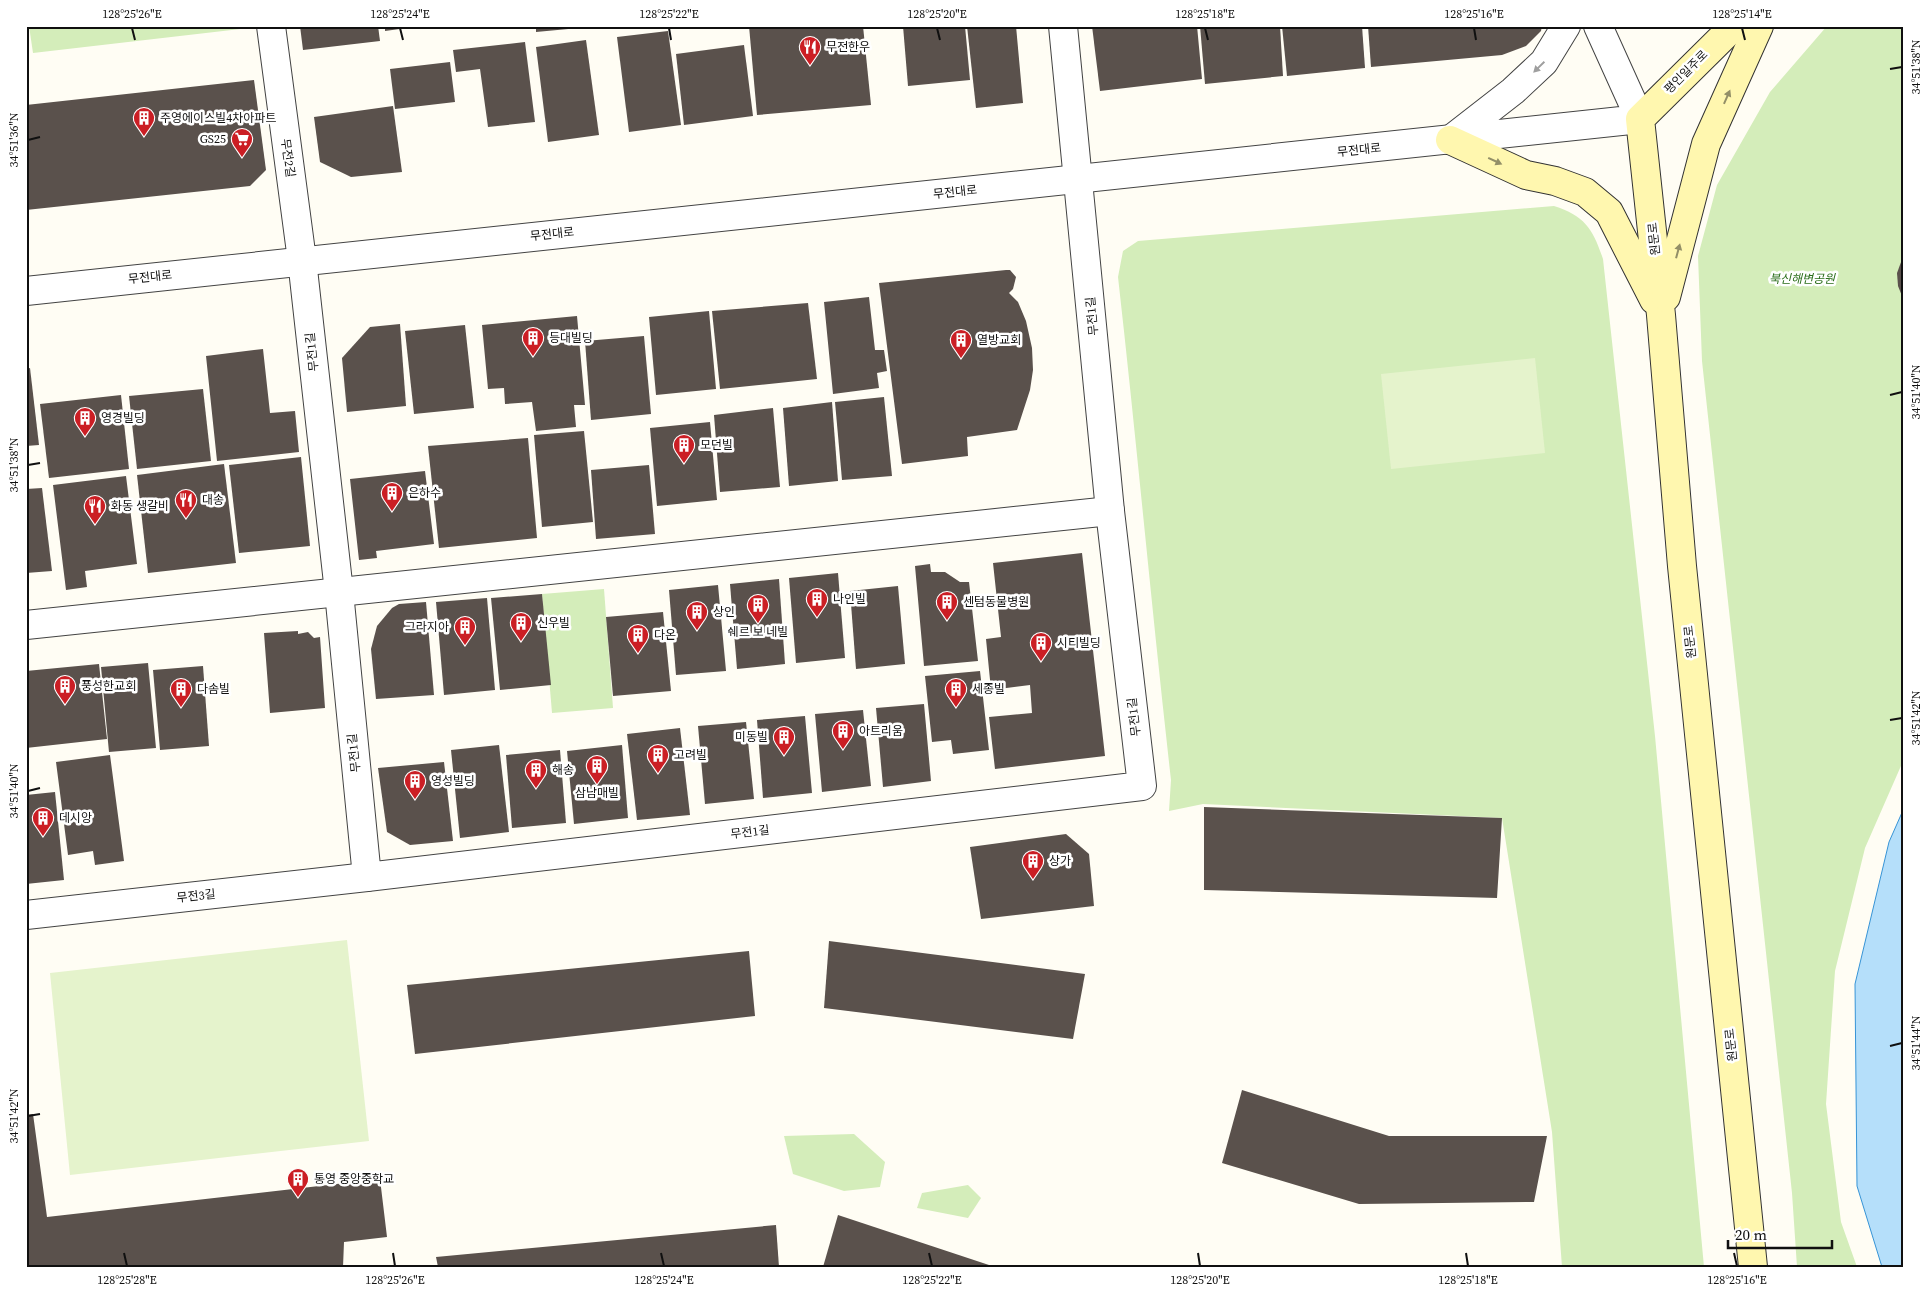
<svg xmlns="http://www.w3.org/2000/svg" width="1930" height="1293" viewBox="0 0 1930 1293" font-family="'Source Serif 4','Noto Sans KR',serif">
	<style>
		.green { fill: #d4edba }
		.pitch { fill: #e5f3cc }
		.water { fill: #b5dffa; stroke: #3794d6 }
		.building { fill: #5a514c }
		.lines { fill: none; stroke-linecap: round; stroke-linejoin: round }
		.minor-casing { stroke: #434343; stroke-width: 30 }
		.tertiary-casing { stroke: #434343; stroke-width: 30 }
		.secondary-casing { stroke: #323232; stroke-width: 30 }
		.minor { stroke: #fff; stroke-width: 28 }
		.tertiary { stroke: #fff; stroke-width: 28 }
		.secondary { stroke: #fff7af; stroke-width: 28 }
		.oneway { fill: #9f9f9f }
		.oneway2 { fill: #938f67 }
		.ticks { fill: none; stroke: #101010; stroke-width: 2 }
		.labels { text-anchor: middle; stroke-width: 5; stroke-linejoin: round; paint-order: stroke }
		.poi-label { font-size: 12px; fill: #101010; stroke: #fff; text-anchor: start }
		.street-label { font-size: 12px; fill: #101010; stroke: #fff }
		.park-label { font-size: 12px; font-style: italic; fill: #2b6e1b; stroke: #fff }
		.neatline { fill: none; stroke: #101010; stroke-width: 2 }
		.ticks-label { font-size: 12px; text-anchor: middle; fill: #101010 }
	</style>
	<rect width="100%" height="100%" fill="#fffdf4"/>
	<g class="green">
		<path d="M29,26H248L249,28L33,53Z"/>
		<path d="M1827,26H1904V759L1865,848L1835,971L1826,1104L1841,1222L1857,1267H1797L1792,1193L1702,361L1698,256L1717,185L1770,92Z"/>
		<path d="M1554,206C1585,216 1593,229 1603,259L1655,736L1704,1267H1562L1552,1132L1502,818L1203,804L1169,811L1171,780C1152,613 1137,445 1118,277L1123,251L1138,241Z"/>
		<path d="M604,589L613,708L552,713L542,594Z"/>
		<path d="M854,1134L885,1162L880,1187L844,1191L793,1174L784,1136Z"/>
		<path d="M968,1185L981,1198L968,1218L917,1208L922,1193Z"/>
	</g>
	<g class="pitch">
		<path d="M1535,358L1545,453L1391,469L1381,374Z"/>
		<path d="M347,940L369,1141L70,1175L50,973Z"/>
	</g>
	<path class="water" d="M1904,808V1267H1882L1857,1186L1855,984L1889,842Z"/>
	<g class="building">
		<path d="M300,26H378L380,41L303,50Z"/>
		<path d="M385,26H414V27L385,31Z"/>
		<path d="M536,26H578L579,28L536,32Z"/>
		<path d="M749,26H863L871,105L757,115Z"/>
		<path d="M903,26H965L970,80L908,86Z"/>
		<path d="M967,26H1016L1023,103L976,108Z"/>
		<path d="M1092,26H1197L1202,79L1100,91Z"/>
		<path d="M1200,26H1280L1283,76L1205,84Z"/>
		<path d="M1282,26H1362L1365,68L1287,76Z"/>
		<path d="M1368,26H1542L1541,31L1526,46L1502,55L1371,67Z"/>
		<path d="M668,31L681,125L629,132L617,37Z"/>
		<path d="M586,40L599,135L548,142L536,47Z"/>
		<path d="M525,42L535,122L488,127L480,69L456,72L453,50Z"/>
		<path d="M744,45L753,116L684,125L676,54Z"/>
		<path d="M450,62L455,102L395,109L390,69Z"/>
		<path d="M254,80L266,170L250,186L26,210V105Z"/>
		<path d="M393,106L402,172L351,177L320,162L314,117Z"/>
		<path d="M1904,254V301L1898,286L1897,273Z"/>
		<path d="M1006,270H1010L1016,277L1013,289L1009,293L1018,302L1026,321L1032,348L1033,370L1030,390L1017,430L967,437L968,456L902,464L879,283Z"/>
		<path d="M869,297L875,350H884L887,371L877,373L879,388L833,394L824,302Z"/>
		<path d="M808,303L817,379L720,389L712,311Z"/>
		<path d="M709,311L716,389L656,395L649,317Z"/>
		<path d="M577,316L585,405H574L576,427L536,431L532,402L505,404L504,388L488,389L482,325Z"/>
		<path d="M400,324L406,406L347,412L342,358L370,327Z"/>
		<path d="M465,325L474,408L414,414L405,331Z"/>
		<path d="M644,336L651,414L591,420L585,341Z"/>
		<path d="M263,349L270,413L295,411L299,452L217,461L206,356Z"/>
		<path d="M30,368L39,445L26,446V369Z"/>
		<path d="M203,389L211,461L137,469L129,396Z"/>
		<path d="M121,395L129,469L49,478L40,404Z"/>
		<path d="M884,397L892,476L842,480L835,402Z"/>
		<path d="M832,402L838,481L789,486L783,408Z"/>
		<path d="M773,408L780,487L720,492L714,415Z"/>
		<path d="M710,422L717,500L657,506L650,428Z"/>
		<path d="M584,431L593,522L542,527L534,435Z"/>
		<path d="M528,438L537,538L439,548L428,446Z"/>
		<path d="M301,457L310,546L239,553L229,465Z"/>
		<path d="M224,464L236,563L148,573L137,475Z"/>
		<path d="M649,465L655,534L596,539L591,470Z"/>
		<path d="M425,471L434,544L376,551L377,558L359,560L350,479Z"/>
		<path d="M126,476L137,564L85,571L87,587L66,590L53,485Z"/>
		<path d="M42,488L52,571L26,573V489Z"/>
		<path d="M1082,553L1105,756L995,769L989,717L1032,713L1030,685L991,690L986,639L1001,637L993,563Z"/>
		<path d="M930,564L931,572H945L960,582H969L978,661L924,666L915,566Z"/>
		<path d="M838,573L845,658L796,663L789,578Z"/>
		<path d="M779,579L785,664L737,669L730,584Z"/>
		<path d="M718,585L726,671L676,675L669,590Z"/>
		<path d="M898,586L905,664L856,669L850,591Z"/>
		<path d="M542,594L551,685L500,690L491,598Z"/>
		<path d="M487,598L495,690L444,695L436,602Z"/>
		<path d="M426,602L434,695L376,699L371,649L377,626L392,608L399,604Z"/>
		<path d="M663,612L671,691L613,696L606,617Z"/>
		<path d="M298,631V634L308,632L314,638L320,637L325,708L270,713L264,633Z"/>
		<path d="M148,663L156,748L109,752L101,667Z"/>
		<path d="M99,664L107,739L26,748V671Z"/>
		<path d="M203,666L209,746L160,750L153,670Z"/>
		<path d="M980,671L989,750L953,754L951,740L932,742L925,676Z"/>
		<path d="M924,704L931,781L883,787L876,708Z"/>
		<path d="M863,710L871,786L822,792L815,714Z"/>
		<path d="M805,716L812,793L763,798L757,720Z"/>
		<path d="M746,722L754,799L705,804L698,726Z"/>
		<path d="M680,728L690,815L637,820L627,734Z"/>
		<path d="M499,745L509,832L460,838L451,750Z"/>
		<path d="M622,745L628,818L574,824L567,751Z"/>
		<path d="M560,750L566,823L512,828L506,755Z"/>
		<path d="M110,755L124,861L95,865L93,851L68,855L56,762Z"/>
		<path d="M444,762L453,841L410,845L387,832L378,768Z"/>
		<path d="M55,792L64,880L26,884V795Z"/>
		<path d="M1204,807L1502,818L1497,898L1204,890Z"/>
		<path d="M1066,834L1089,854L1094,906L981,919L970,847Z"/>
		<path d="M829,941L1085,974L1073,1039L824,1008Z"/>
		<path d="M749,951L755,1016L415,1054L407,985Z"/>
		<path d="M1242,1090L1389,1136H1547L1534,1202L1359,1204L1222,1163Z"/>
		<path d="M33,1114L47,1217L380,1179L387,1237L344,1242L343,1267H26V1115Z"/>
		<path d="M838,1215L992,1266V1267H823Z"/>
		<path d="M776,1225L779,1267H438L436,1257Z"/>
	</g>
	<g class="lines">
		<g class="minor-casing">
			<g id="minor">
				<path d="M271,26L302,260L339,592L367,877L1142,786L1110,511L1063,26"/>
				<path d="M26,625L1110,511"/>
				<path d="M26,915L367,877"/>
			</g>
		</g>
		<g class="tertiary-casing">
			<g id="tertiary">
				<path d="M1450,140L1513,91L1544,62L1566,26"/>
				<path d="M26,291L1640,119L1598,26"/>
			</g>
		</g>
		<g class="secondary-casing">
			<g id="secondary">
				<path d="M1734,26L1640,119L1661,315L1682,566L1753,1267"/>
				<path d="M1450,140L1526,175L1555,181L1585,192L1609,212L1654,300"/>
				<path d="M1666,297L1706,144L1759,26"/>
			</g>
		</g>
		<use href="#minor" class="minor"/>
		<use href="#tertiary" class="tertiary"/>
		<use href="#secondary" class="secondary"/>
	</g>
	<defs><path id="oneway-solid" d="M-6-.8H1V-3.2L6.5 0L1 3.2V.8H-6Z" transform="scale(1.25)"/></defs>
	<use class="oneway" href="#oneway-solid" transform="translate(1539 67) rotate(136)"/>
	<g class="oneway2">
		<use href="#oneway-solid" transform="translate(1727 97) rotate(-66)"/>
		<use href="#oneway-solid" transform="translate(1495 161) rotate(25)"/>
		<use href="#oneway-solid" transform="translate(1678 251) rotate(-75)"/>
	</g>
	<path class="ticks" d="M132,28L135,40M400,28L403,40M669,28L671,40M937,28L940,40M1205,28L1208,40M1474,28L1476,40M1742,28L1745,40M1890,69L1902,67M28,140L40,137M1890,395L1902,392M28,465L40,463M1890,720L1902,718M28,791L40,788M1890,1046L1902,1043M28,1116L40,1114M124,1253L127,1266M393,1253L395,1266M661,1253L664,1266M929,1253L932,1266M1198,1253L1200,1266M1466,1253L1468,1266M1734,1253L1737,1266"/>
	<defs>
		<g id="restaurant-pin" transform="scale(1.125)"><path d="M0 17L-7.5 6A9.5 9.5 0 1 1 7.5 6Z" fill="#cb1e24" stroke="#fff"/><path d="M-5-6h1v4h1v-4h1v4h1v-4h1v5L-1.5 .5V6h-2V.5L-5-1ZM5-6V6H3V1.5H1.5Q1.5-4 5-6Z" fill="#fff"/></g>
		<g id="building-pin" transform="scale(1.125)"><path d="M0 17L-7.5 6A9.5 9.5 0 1 1 7.5 6Z" fill="#cb1e24" stroke="#fff"/><path d="M-4-6H4V6H1V3H-1V6H-4ZM-2.5-4.3h1.7v1.8h-1.7ZM.8-4.3h1.7v1.8H.8ZM-2.5-1h1.7V.8h-1.7ZM.8-1h1.7V.8H.8Z" fill="#fff"/></g>
		<g id="supermarket-pin" transform="scale(1.125)"><path d="M0 17L-7.5 6A9.5 9.5 0 1 1 7.5 6Z" fill="#cb1e24" stroke="#fff"/><path d="M-6-5.5h2.5l.6 2H6L4.5 2H-2.5L-4.4-4H-6ZM-1.5 3.2a1.3 1.3 0 1 0 .1 0ZM3 3.2a1.3 1.3 0 1 0 .1 0Z" fill="#fff"/></g>
	</defs>
	<g fill-rule="evenodd">
		<use href="#restaurant-pin" x="810" y="47"/>
		<use href="#building-pin" x="144" y="118"/>
		<use href="#supermarket-pin" x="242" y="139"/>
		<use href="#building-pin" x="533" y="338"/>
		<use href="#building-pin" x="961" y="340"/>
		<use href="#building-pin" x="85" y="418"/>
		<use href="#building-pin" x="684" y="445"/>
		<use href="#building-pin" x="392" y="493"/>
		<use href="#restaurant-pin" x="186" y="500"/>
		<use href="#restaurant-pin" x="95" y="506"/>
		<use href="#building-pin" x="817" y="599"/>
		<use href="#building-pin" x="947" y="602"/>
		<use href="#building-pin" x="758" y="605"/>
		<use href="#building-pin" x="697" y="612"/>
		<use href="#building-pin" x="521" y="623"/>
		<use href="#building-pin" x="465" y="627"/>
		<use href="#building-pin" x="638" y="635"/>
		<use href="#building-pin" x="1041" y="643"/>
		<use href="#building-pin" x="65" y="686"/>
		<use href="#building-pin" x="181" y="689"/>
		<use href="#building-pin" x="956" y="689"/>
		<use href="#building-pin" x="843" y="731"/>
		<use href="#building-pin" x="784" y="737"/>
		<use href="#building-pin" x="658" y="755"/>
		<use href="#building-pin" x="597" y="766"/>
		<use href="#building-pin" x="536" y="770"/>
		<use href="#building-pin" x="415" y="781"/>
		<use href="#building-pin" x="43" y="818"/>
		<use href="#building-pin" x="1033" y="861"/>
		<use href="#building-pin" x="298" y="1179"/>
	</g>
	<g class="labels">
		<g class="poi-label">
			<text x="826" y="51">무전한우</text>
			<text x="160" y="122">주영에이스빌4차아파트</text>
			<text x="226" y="143" text-anchor="end">GS25</text>
			<text x="549" y="342">등대빌딩</text>
			<text x="977" y="344">열방교회</text>
			<text x="101" y="422">영경빌딩</text>
			<text x="700" y="449">모던빌</text>
			<text x="408" y="497">은하수</text>
			<text x="202" y="504">대송</text>
			<text x="111" y="510">화동 생갈비</text>
			<text x="833" y="603">나인빌</text>
			<text x="963" y="606">센텀동물병원</text>
			<text x="713" y="616">상인</text>
			<text x="537" y="627">신우빌</text>
			<text x="449" y="631" text-anchor="end">그라지아</text>
			<text x="758" y="636" text-anchor="middle">쉐르 보 네빌</text>
			<text x="654" y="639">다온</text>
			<text x="1057" y="647">시티빌딩</text>
			<text x="81" y="690">풍성한교회</text>
			<text x="197" y="693">다솜빌</text>
			<text x="972" y="693">세종빌</text>
			<text x="859" y="735">아트리움</text>
			<text x="768" y="741" text-anchor="end">미동빌</text>
			<text x="674" y="759">고려빌</text>
			<text x="552" y="774">해송</text>
			<text x="431" y="785">영성빌딩</text>
			<text x="597" y="797" text-anchor="middle">삼남매빌</text>
			<text x="59" y="822">데시앙</text>
			<text x="1049" y="865">상가</text>
			<text x="314" y="1183">통영 중앙중학교</text>
		</g>
		<g class="street-label">
			<text transform="translate(1686 72) rotate(-45)" y="4">평인일주로</text>
			<text transform="translate(1359 150) rotate(-6)" y="4">무전대로</text>
			<text transform="translate(288 158) rotate(82)" y="4">무전2길</text>
			<text transform="translate(955 192) rotate(-6)" y="4">무전대로</text>
			<text transform="translate(552 234) rotate(-6)" y="4">무전대로</text>
			<text transform="translate(1654 239) rotate(-96)" y="4">원문로</text>
			<text transform="translate(150 277) rotate(-6)" y="4">무전대로</text>
			<text transform="translate(1092 316) rotate(-95)" y="4">무전1길</text>
			<text transform="translate(312 352) rotate(-96)" y="4">무전1길</text>
			<text transform="translate(1690 642) rotate(-96)" y="4">원문로</text>
			<text transform="translate(1134 717) rotate(-97)" y="4">무전1길</text>
			<text transform="translate(354 753) rotate(-96)" y="4">무전1길</text>
			<text transform="translate(750 832) rotate(-7)" y="4">무전1길</text>
			<text transform="translate(196 896) rotate(-6)" y="4">무전3길</text>
			<text transform="translate(1731 1045) rotate(-96)" y="4">원문로</text>
		</g>
		<g class="park-label">
			<text x="1802" y="283">북신해변공원</text>
		</g>
	</g>
	<rect width="1930" height="1293" fill="none" stroke="#ffffff" stroke-width="55"/>
	<path d="M1728 1240v8h104v-8" fill="none" stroke="#101010" stroke-width="2.5"/>
	<text x="1735" y="1240" font-size="15" fill="#101010" stroke="#ffffff" stroke-width="4" paint-order="stroke">20 m</text>
	<rect x="28" y="28" width="1874" height="1238" class="neatline"/>
	<g class="ticks-label">
		<text x="132" y="18">128°25'26"E</text>
		<text x="400" y="18">128°25'24"E</text>
		<text x="669" y="18">128°25'22"E</text>
		<text x="937" y="18">128°25'20"E</text>
		<text x="1205" y="18">128°25'18"E</text>
		<text x="1474" y="18">128°25'16"E</text>
		<text x="1742" y="18">128°25'14"E</text>
		<text transform="translate(1916 67) rotate(-90)" y="4">34°51'38"N</text>
		<text transform="translate(14 140) rotate(-90)" y="4">34°51'36"N</text>
		<text transform="translate(1916 392) rotate(-90)" y="4">34°51'40"N</text>
		<text transform="translate(14 465) rotate(-90)" y="4">34°51'38"N</text>
		<text transform="translate(1916 718) rotate(-90)" y="4">34°51'42"N</text>
		<text transform="translate(14 791) rotate(-90)" y="4">34°51'40"N</text>
		<text transform="translate(1916 1043) rotate(-90)" y="4">34°51'44"N</text>
		<text transform="translate(14 1116) rotate(-90)" y="4">34°51'42"N</text>
		<text x="127" y="1284">128°25'28"E</text>
		<text x="395" y="1284">128°25'26"E</text>
		<text x="664" y="1284">128°25'24"E</text>
		<text x="932" y="1284">128°25'22"E</text>
		<text x="1200" y="1284">128°25'20"E</text>
		<text x="1468" y="1284">128°25'18"E</text>
		<text x="1737" y="1284">128°25'16"E</text>
	</g>
</svg>
